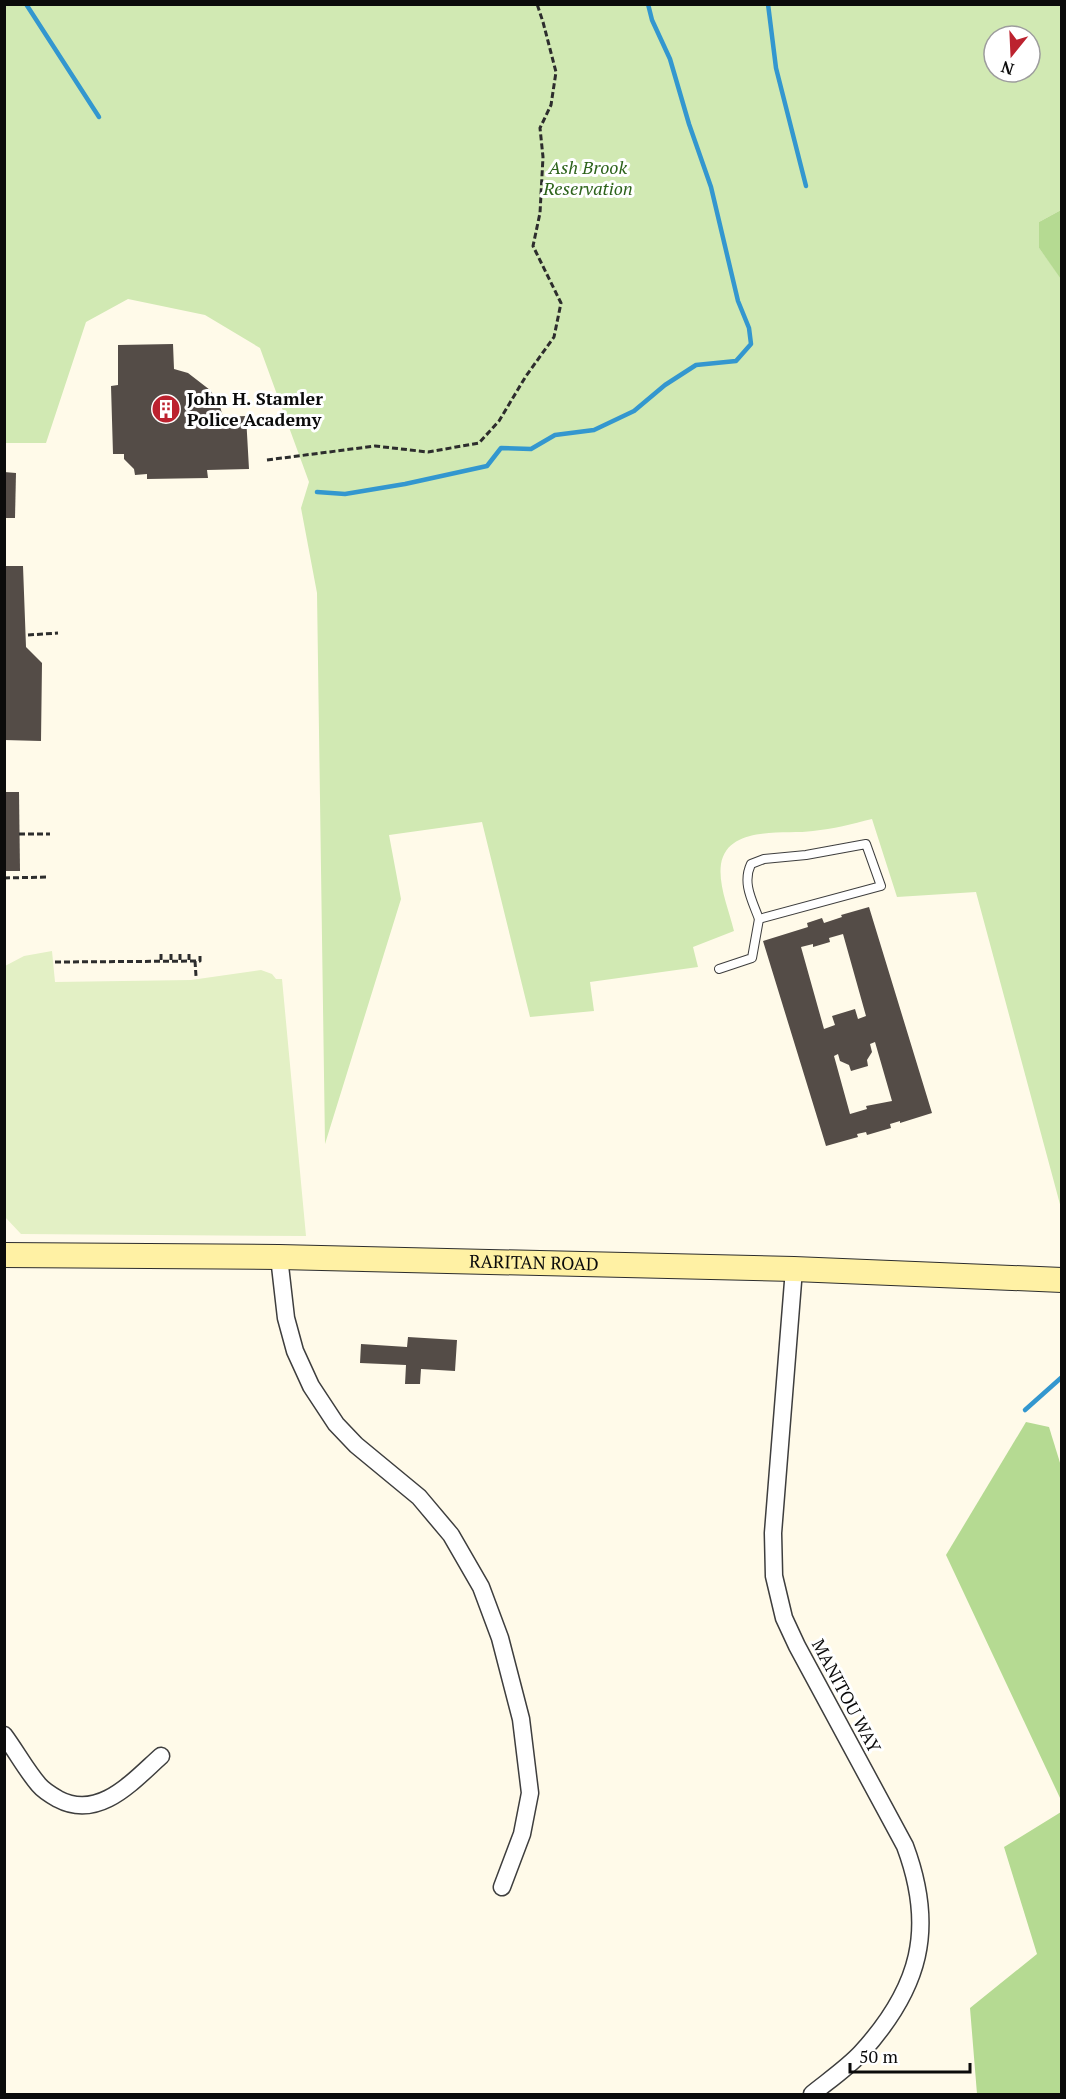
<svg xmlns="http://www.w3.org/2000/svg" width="1066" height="2099" viewBox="0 0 1066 2099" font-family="'PT Serif',serif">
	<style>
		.green { fill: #d1e9b3; fill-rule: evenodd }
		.forest { fill: #b5da92 }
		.pitch { fill: #e3f0c5 }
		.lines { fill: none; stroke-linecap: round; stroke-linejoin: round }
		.stream { stroke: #3397cf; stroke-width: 4.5 }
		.building { fill: #544c47; fill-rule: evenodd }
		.lane-casing { stroke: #3e3e3e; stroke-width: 10 }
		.street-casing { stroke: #3e3e3e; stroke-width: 19 }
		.secondary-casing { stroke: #2d2d2d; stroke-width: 26 }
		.path { stroke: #2d2d2d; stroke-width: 3; stroke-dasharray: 6 3; stroke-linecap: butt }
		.lane { stroke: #fff; stroke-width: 8 }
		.street { stroke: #fff; stroke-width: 16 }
		.secondary { stroke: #fff1a4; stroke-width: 24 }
		.labels { text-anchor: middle; stroke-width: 6; stroke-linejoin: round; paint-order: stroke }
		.park-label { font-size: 18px; font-style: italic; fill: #2d631b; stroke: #fff }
		.poi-label { font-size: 18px; font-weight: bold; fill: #0b0b0b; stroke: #fff; text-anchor: start }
		.street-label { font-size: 18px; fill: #0b0b0b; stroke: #fff }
	</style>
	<rect width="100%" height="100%" fill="#fffae9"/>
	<path class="green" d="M4,5H1061V210L1039,222V248L1062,279L1061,1208L976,892L897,897L872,819C852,824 833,829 813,831C786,835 728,824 721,864C718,885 729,910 734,931L693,947L698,967L590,982L594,1011L530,1017L482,822L389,835L401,899L325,1144L317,593L301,508L309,482L260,348L205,315L128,299L86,322L46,443H5ZM994,36H1030V72H994Z"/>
	<g class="forest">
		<path d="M1061,210V279L1039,248V222Z"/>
		<path d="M1026,1422L1049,1427L1061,1466V1800L946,1555Z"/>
		<path d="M1061,1812V2094H977L970,2008L1037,1954L1004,1847Z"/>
	</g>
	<path class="pitch" d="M52,951L55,982L191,980L261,970L272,974L276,979H282L306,1236L21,1234L5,1217V966L24,956Z"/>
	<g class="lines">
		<g class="stream">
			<path d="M26,4L99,117"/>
			<path d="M768,4L776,68L806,186"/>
			<path d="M317,492L345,494L405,484L487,466L501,448L531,449L555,435L594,430L634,411L665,385L696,365L736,361L751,344L749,328L738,301L711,187L689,124L670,59L652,20L648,4"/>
			<path d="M1025,1410L1062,1377"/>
		</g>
	</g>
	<g class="building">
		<path d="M173,344L174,369L188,373L210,390L219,403L223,417L246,416L249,469L207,470L208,478L147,479V474L135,475L134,469L124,459V454H113L111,386L118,385V345Z"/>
		<path d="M4,472L16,473L15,518H4Z"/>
		<path d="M4,566H23L26,647L42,663L41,741L4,740Z"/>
		<path d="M4,792H19L20,871H4Z"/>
		<path d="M869,907L932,1113L900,1123V1121L890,1124L891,1128L867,1135L866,1132L857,1134L858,1137L826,1146L763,941L808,927L807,923L822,918L824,923L842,917L841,915ZM843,934L866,1016L858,1019L855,1009L832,1016L835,1025L824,1029L801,947L813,944V947L830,942L829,938ZM875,1042L892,1101L866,1106L867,1109L850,1114L834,1056L838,1054L840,1061L849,1065L851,1071L868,1066L867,1060L872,1052L870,1044Z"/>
		<path d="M408,1337L457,1340L455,1371L421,1369L420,1384H405L406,1365L360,1363L361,1344L407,1347Z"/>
	</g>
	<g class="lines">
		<g class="lane-casing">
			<g id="lane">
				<path d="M866,844L881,886L759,919C752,900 742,883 751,864L764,859L806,855Z"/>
				<path d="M719,969L752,958L759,919"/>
			</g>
		</g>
		<g class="street-casing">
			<g id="street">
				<path d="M279,1257L286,1318L295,1351L311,1386L336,1424L356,1445L419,1497L451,1535L481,1587L500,1638L521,1719L530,1793L522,1834L502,1887"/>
				<path d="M794,1269L773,1533L774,1576L784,1618L797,1646L905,1846C936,1929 920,1988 861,2053C847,2068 828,2081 812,2094"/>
				<path d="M4,1735C16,1751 26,1770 39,1785C44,1791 51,1795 58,1799C99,1821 133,1781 161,1756"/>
			</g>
		</g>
		<g class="secondary-casing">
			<g id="secondary">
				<path id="s1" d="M4,1255L279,1257L794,1269L1062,1280"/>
			</g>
		</g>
		<g class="path">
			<path d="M267,460L375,446L428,452L479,443L499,421L526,376L554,337L561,303L533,246L540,213L543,157L540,128L551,105L556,72L543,22L537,4"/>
			<path d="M28,635L58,633"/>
			<path d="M19,834H50"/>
			<path d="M4,878L49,877"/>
			<path d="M161,954V961"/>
			<path d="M171,954V961"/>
			<path d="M180,954V961"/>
			<path d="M189,954V961"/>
			<path d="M195,961L196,976"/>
			<path d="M55,962L200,961V954"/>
		</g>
		<use href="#lane" class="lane"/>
		<use href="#street" class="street"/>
		<use href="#secondary" class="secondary"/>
	</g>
	<defs>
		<g id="building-disc" transform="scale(1.5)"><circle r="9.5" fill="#bc222f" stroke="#fff"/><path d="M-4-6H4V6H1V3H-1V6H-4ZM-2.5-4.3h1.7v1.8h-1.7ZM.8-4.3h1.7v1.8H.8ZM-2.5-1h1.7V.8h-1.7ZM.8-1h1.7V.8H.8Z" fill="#fff"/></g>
	</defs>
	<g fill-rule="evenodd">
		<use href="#building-disc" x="166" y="409"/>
	</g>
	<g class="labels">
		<g class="park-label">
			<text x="588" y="174">Ash Brook<tspan x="588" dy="21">Reservation</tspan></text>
		</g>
		<g class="poi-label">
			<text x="187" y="405">John H. Stamler<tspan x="187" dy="21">Police Academy</tspan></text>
		</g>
		<g class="street-label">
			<text dy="6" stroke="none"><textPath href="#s1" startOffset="530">RARITAN ROAD</textPath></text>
			<text transform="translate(846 1696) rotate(62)" y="6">MANITOU WAY</text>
		</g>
	</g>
	<rect width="1066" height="2099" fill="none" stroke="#0b0b0b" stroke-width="12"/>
	<g transform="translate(1012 54) rotate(198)"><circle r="28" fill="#ffffff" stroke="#9d9d9d" stroke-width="1.5"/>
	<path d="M0-4.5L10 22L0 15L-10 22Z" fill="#bc222f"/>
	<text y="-9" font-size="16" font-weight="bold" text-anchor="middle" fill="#0b0b0b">N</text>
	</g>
	<path d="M850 2063v9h120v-9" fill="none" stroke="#0b0b0b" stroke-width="3"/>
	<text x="859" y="2063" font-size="18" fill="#0b0b0b" stroke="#ffffff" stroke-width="4.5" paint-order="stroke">50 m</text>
</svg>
